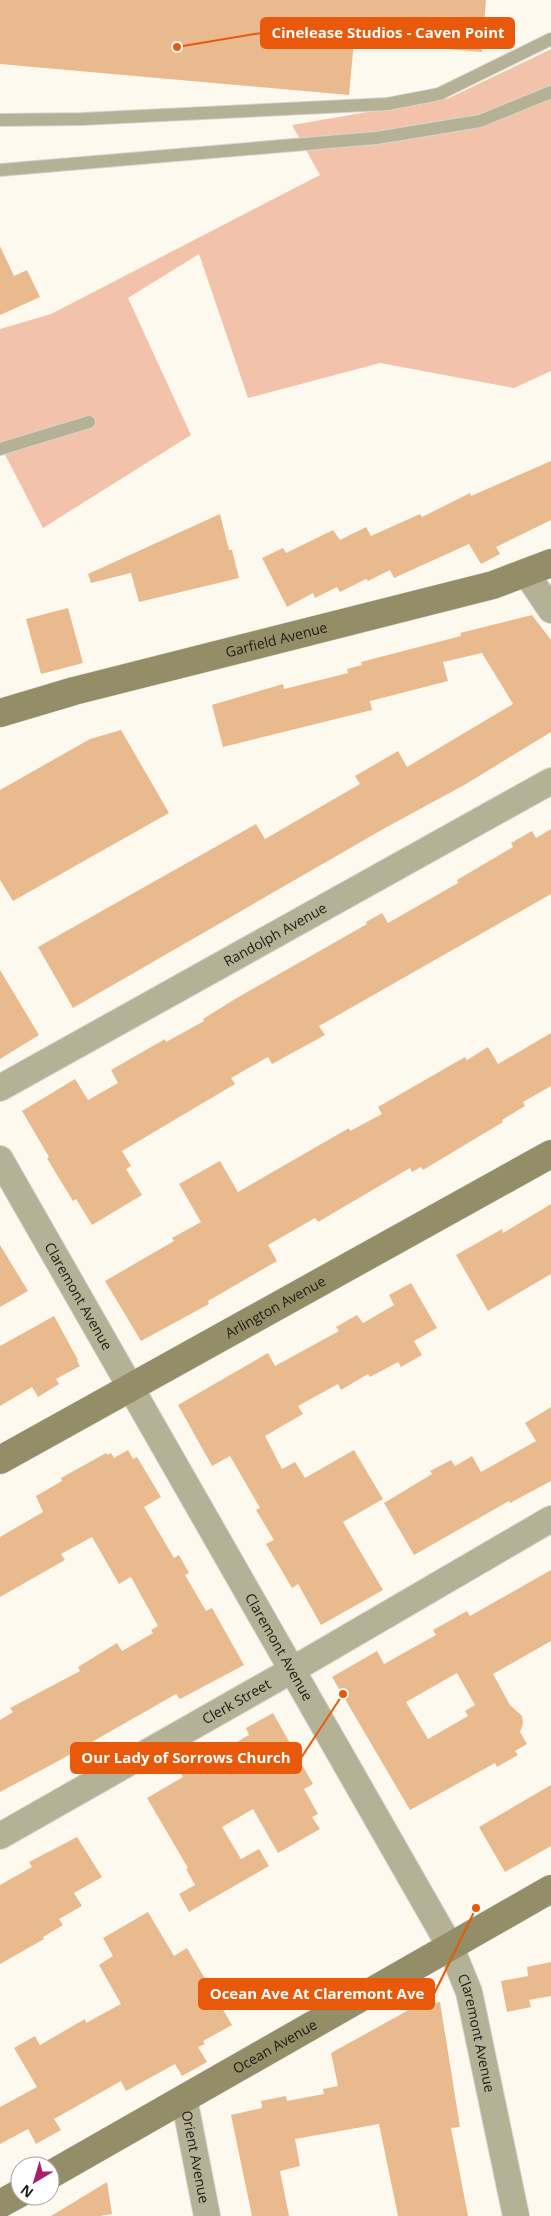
<svg xmlns="http://www.w3.org/2000/svg" width="551" height="2216" viewBox="0 0 551 2216" font-family="'Open Sans',sans-serif">
	<style>
		.green { fill: #f3c2aa }
		.building { fill: #e9ba8d; fill-rule: evenodd }
		.lines { fill: none; stroke-linecap: round; stroke-linejoin: round }
		.lane-casing { stroke: #dad5cc; stroke-width: 14 }
		.street-casing { stroke: #dad5cc; stroke-width: 28 }
		.secondary-casing { stroke: #dad5cc; stroke-width: 29 }
		.lane { stroke: #b4b197; stroke-width: 12 }
		.street { stroke: #b4b197; stroke-width: 26 }
		.secondary { stroke: #938e67; stroke-width: 28 }
		.labels { text-anchor: middle; stroke-width: 4; stroke-linejoin: round; paint-order: stroke }
		.street-label { font-size: 14px; fill: #201b13; stroke: #fff }
		.leader { fill: none; stroke: #e8590c; stroke-width: 2 }
		.callout-dot { fill: #e8590c; stroke: #fff; stroke-width: 2 }
		.callout { fill: #e8590c; stroke: #e8590c; stroke-width: 2 }
		.callout-label { font-size: 15px; text-anchor: middle; font-weight: bold; fill: #fff }
	</style>
	<rect width="100%" height="100%" fill="#fef9ef"/>
	<path class="green" d="M551,49V371L514,388L380,363L248,398L199,254L128,298L191,435L43,528L0,445V329L51,314L320,175L292,125L449,98Z"/>
	<g class="building">
		<path d="M0,0H486L482,52L354,41L349,95L0,64Z"/>
		<path d="M0,246L14,276L27,270L40,297L0,315Z"/>
		<path d="M551,461V520L496,547L500,554L481,564L469,544L394,578L390,570L368,581L366,579L340,592L337,587L315,598L313,593L287,607L262,558L283,548L286,553L333,530L340,540L366,527L371,536L420,514L422,517L470,493L471,496Z"/>
		<path d="M220,514L229,550H232L239,578L139,602L131,573L91,583L88,574Z"/>
		<path d="M68,608L83,663L41,674L26,619Z"/>
		<path d="M532,615L551,640V732L466,784L385,828L73,1008L38,947L256,824L265,839L360,784L355,776L398,751L407,767L513,704L482,653L443,662L448,681L370,701L372,710L223,747L212,705L283,684L284,689L348,673L347,669L362,665L361,662L461,636L460,633Z"/>
		<path d="M121,730L169,813L13,901L0,880V790L90,739Z"/>
		<path d="M551,829V894L319,1026L325,1035L272,1064L268,1057L231,1078L235,1084L122,1151L131,1166L126,1169L142,1195L92,1225L76,1199L73,1201L51,1165L47,1158L49,1157L22,1111L75,1079L88,1100L118,1083L111,1070L165,1039L166,1042L204,1021L203,1019L235,999L367,924L366,922L382,913L388,923L458,883L457,880L513,847L511,843L532,831L536,838Z"/>
		<path d="M0,970L39,1035L0,1059Z"/>
		<path d="M551,1033V1086L523,1102L525,1106L502,1120L503,1122L423,1170L421,1167L412,1172L410,1168L318,1222L315,1218L268,1245L277,1261L208,1301L209,1304L141,1341L105,1281L174,1241L172,1238L201,1222L179,1184L220,1161L238,1192L349,1128L350,1131L382,1114L378,1107L465,1057L467,1060L488,1047L498,1064Z"/>
		<path d="M551,1204V1274L488,1311L456,1255L502,1229L503,1233Z"/>
		<path d="M0,1245L28,1291L0,1307Z"/>
		<path d="M411,1283L437,1328L414,1341L422,1355L401,1367L398,1362L370,1377L368,1374L341,1390L338,1384L298,1406L303,1414L265,1436L282,1469L295,1462L305,1478L354,1450L383,1499L343,1522L383,1590L321,1625L298,1584L292,1588L266,1544L274,1540L256,1510L260,1508L230,1456L212,1466L178,1405L268,1353L275,1366L339,1331L336,1327L357,1315L363,1323L394,1305L389,1295Z"/>
		<path d="M54,1316L78,1360L77,1361L80,1366L56,1379L59,1384L38,1397L32,1387L0,1406V1346Z"/>
		<path d="M551,1407V1481L510,1503L509,1501L414,1555L384,1503L432,1474L430,1471L451,1460L455,1466L472,1456L481,1472L536,1441L525,1423Z"/>
		<path d="M128,1450L133,1459L137,1457L161,1497L144,1507L174,1558L179,1555L189,1573L185,1575L206,1611L212,1608L244,1665L180,1699L176,1694L62,1759L0,1792V1720L13,1712L10,1708L80,1671L78,1667L117,1643L122,1651L153,1633L151,1630L158,1626L131,1577L119,1584L92,1537L61,1554L65,1560L0,1597V1537L43,1512L36,1496L62,1481L61,1478L106,1453L107,1455L111,1453L114,1458Z"/>
		<path d="M551,1570V1641L493,1674L510,1705L522,1716L523,1724L520,1732L527,1744L515,1751L518,1755L497,1767L495,1763L410,1810L332,1677L377,1651L384,1664L436,1635L433,1630L467,1611L470,1616ZM457,1673L475,1705L465,1711L468,1716L428,1739L406,1702Z"/>
		<path d="M273,1713L313,1784L304,1789L318,1814L312,1817L320,1829L278,1853L253,1809L222,1827L241,1859L259,1849L269,1866L189,1912L179,1894L195,1885L186,1869L188,1868L147,1798L183,1777L181,1774L249,1735L246,1728Z"/>
		<path d="M551,1785V1846L505,1872L479,1827Z"/>
		<path d="M77,1837L102,1877L74,1893L82,1906L59,1919L63,1925L43,1937L44,1939L0,1964V1885L32,1867L29,1862Z"/>
		<path d="M148,1912L174,1956L187,1948L232,2025L203,2041L205,2044L198,2047L207,2062L182,2076L175,2064L126,2091L121,2081L54,2119L61,2130L36,2144L28,2129L0,2144V2107L37,2087L14,2048L35,2036L40,2045L85,2019L86,2023L121,2004L99,1965L113,1956L103,1938Z"/>
		<path d="M551,1962V1996L529,2000L531,2007L507,2012L501,1981L528,1976L527,1967Z"/>
		<path d="M440,2002L460,2127L451,2128L468,2216H398L379,2124L295,2139L300,2166L280,2171L289,2216H252L231,2115L262,2108L261,2101L286,2096L287,2101L324,2094L323,2089L338,2086L331,2053L416,2006Z"/>
		<path d="M107,2182L112,2214L100,2216H51Z"/>
	</g>
	<g class="lines">
		<g class="lane-casing">
			<g id="lane">
				<path d="M0,120L82,119L387,104L439,94L551,39"/>
				<path d="M0,170L376,138L480,121L551,92"/>
				<path d="M0,449L89,422"/>
			</g>
		</g>
		<g class="street-casing">
			<g id="street">
				<path d="M526,573L551,610"/>
				<path id="s1" d="M0,1088L551,781"/>
				<path id="s2" d="M0,1159L451,1948L469,1992L516,2216"/>
				<path id="s3" d="M0,1836L292,1670L551,1519"/>
				<path id="s4" d="M184,2098L207,2216"/>
			</g>
		</g>
		<g class="secondary-casing">
			<g id="secondary">
				<path id="s5" d="M0,713L74,691L493,585L551,563"/>
				<path id="s6" d="M0,1460L551,1154"/>
				<path id="s7" d="M50,2175L551,1889"/>
				<path d="M0,2204L20,2193"/>
			</g>
		</g>
		<use href="#lane" class="lane"/>
		<use href="#street" class="street"/>
		<use href="#secondary" class="secondary"/>
	</g>
	<g class="labels">
		<g class="street-label">
			<text dy="5" stroke="none"><textPath href="#s5" startOffset="286">Garfield Avenue</textPath></text>
			<text dy="5" stroke="none"><textPath href="#s1" startOffset="315">Randolph Avenue</textPath></text>
			<text dy="5" stroke="none"><textPath href="#s2" startOffset="158">Claremont Avenue</textPath></text>
			<text dy="5" stroke="none"><textPath href="#s6" startOffset="315">Arlington Avenue</textPath></text>
			<text dy="5" stroke="none"><textPath href="#s2" startOffset="562">Claremont Avenue</textPath></text>
			<text dy="5" stroke="none"><textPath href="#s3" startOffset="272">Clerk Street</textPath></text>
			<text dy="5" stroke="none"><textPath href="#s2" startOffset="998">Claremont Avenue</textPath></text>
			<text dy="5" stroke="none"><textPath href="#s7" startOffset="259">Ocean Avenue</textPath></text>
			<text dy="5" stroke="none"><textPath href="#s4" startOffset="60">Orient Avenue</textPath></text>
		</g>
	</g>
	<path class="leader" d="M177 47L261 33M343 1694L301 1758M476 1908L434 1994"/>
	<g class="callout-dot">
		<circle cx="177" cy="47" r="5"/>
		<circle cx="343" cy="1694" r="5"/>
		<circle cx="476" cy="1908" r="5"/>
	</g>
	<g class="callout">
		<rect x="261" y="18" width="253" height="30" rx="5"/>
		<rect x="71" y="1743" width="230" height="30" rx="5"/>
		<rect x="199" y="1979" width="235" height="30" rx="5"/>
	</g>
	<g class="callout-label">
		<text x="388" y="38">Cinelease Studios - Caven Point</text>
		<text x="186" y="1763">Our Lady of Sorrows Church</text>
		<text x="317" y="1999">Ocean Ave At Claremont Ave</text>
	</g>
	<g transform="translate(35 2181) rotate(218)"><circle r="24" fill="#ffffff" stroke="#a6a4a1"/>
	<path d="M0-4L9 19L0 12L-9 19Z" fill="#a7216a"/>
	<text y="-8" font-size="14" font-weight="bold" text-anchor="middle" fill="#201b13">N</text>
	</g>
</svg>
